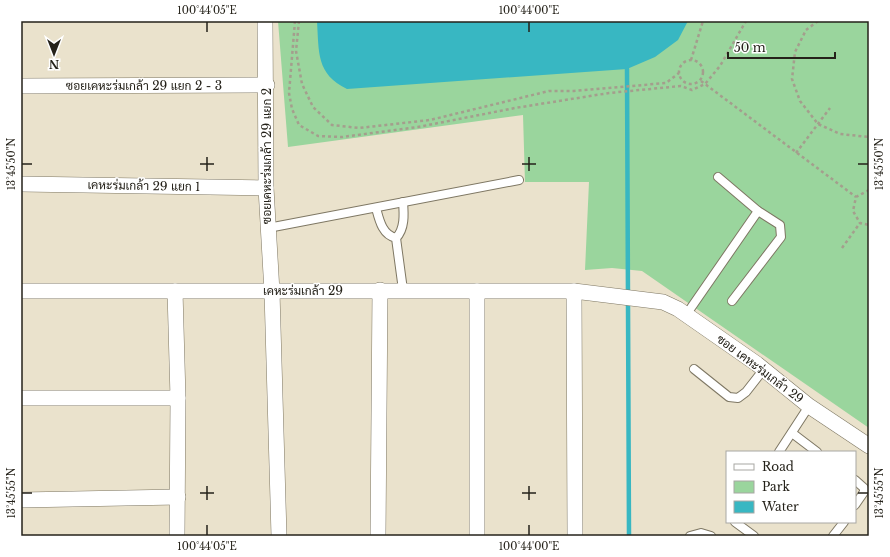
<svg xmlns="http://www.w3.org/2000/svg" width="890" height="557" viewBox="0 0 890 557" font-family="'Libre Baskerville',Sarabun,serif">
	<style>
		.green { fill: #9ad59d }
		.water { fill: #38b7c2 }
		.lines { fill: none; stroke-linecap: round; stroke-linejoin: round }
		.stream { stroke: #38b7c2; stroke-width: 4.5 }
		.service-casing { stroke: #7e7763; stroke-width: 10 }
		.minor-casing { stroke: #7e7763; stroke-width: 16 }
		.path { stroke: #a49e8d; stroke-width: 2.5; stroke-dasharray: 3 3; stroke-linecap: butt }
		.service { stroke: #fff; stroke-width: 8 }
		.minor { stroke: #fff; stroke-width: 15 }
		.ticks { fill: none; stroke: #25221a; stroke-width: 1.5 }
		.labels { text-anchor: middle; stroke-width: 3; stroke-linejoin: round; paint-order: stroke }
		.street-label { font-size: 12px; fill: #25221a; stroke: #fff }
		.neatline { fill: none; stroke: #25221a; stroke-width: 1.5 }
		.ticks-label { font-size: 10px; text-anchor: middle; fill: #25221a }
	</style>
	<rect width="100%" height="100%" fill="#eae2cc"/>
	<path class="green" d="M278,21H869V428L642,271L612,268L585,270L589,182H525L523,115L288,147Z"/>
	<path class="water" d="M317,21H688L678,40L655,57L627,69L347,89C316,74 319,52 317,21Z"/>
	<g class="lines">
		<path class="stream" d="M627,69L629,536"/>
		<g class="service-casing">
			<g id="service">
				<path d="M376,208C379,219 382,235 396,238L403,290"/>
				<path d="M268,228L519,180"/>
				<path d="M396,238C405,229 404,214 403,202"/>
				<path d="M732,301L781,237L780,225L758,211"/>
				<path d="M686,315L758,211L718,177"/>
				<path d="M694,369L729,397L738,398L746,392L764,369"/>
				<path d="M792,433L817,452"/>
				<path d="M779,452L809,406"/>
				<path d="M855,480L864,488V492L855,505"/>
				<path d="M735,522L754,536"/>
				<path d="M690,536L701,533L711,536"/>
				<path d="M833,536L844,522"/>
			</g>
		</g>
		<g class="minor-casing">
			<g id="minor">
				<path d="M265,21L266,188L272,292L279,536"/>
				<path d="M21,86L267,85"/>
				<path d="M21,184L266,188"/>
				<path d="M21,291H574L663,302L678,309L757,364L809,406L869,446"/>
				<path d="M175,291L178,398L177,536"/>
				<path d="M477,291V536"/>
				<path d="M574,291L575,536"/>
				<path d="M21,398H178"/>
				<path d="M21,500L178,497"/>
				<path d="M378,536L380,290"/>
			</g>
		</g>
		<g class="path">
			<path d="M295,21L289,93L292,109L299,125L318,136L342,137L418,127L515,108L609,93L681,86L692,90L705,84L720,66L746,21"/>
			<path d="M299,21L296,51L302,84L313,107L332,125L359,128L430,120L549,91H574L666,83L679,73"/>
			<path d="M818,21L806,30L795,52L792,79L800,101L818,124L840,134L869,137"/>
			<path d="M691,60L703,21"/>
			<circle cx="691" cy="72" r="12"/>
			<path d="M701,81L856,197"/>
			<path d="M796,153L830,108"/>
			<path d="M869,190L856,197L853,211L860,223L869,225"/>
			<path d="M842,248L860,223"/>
		</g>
		<use href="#service" class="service"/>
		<use href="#minor" class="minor"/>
	</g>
	<path class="ticks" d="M207,22V32M529,22V32M207,157V171M529,157V171M22,164H32M200,164H214M522,164H536M858,164H868M207,486V500M529,486V500M22,493H32M200,493H214M522,493H536M858,493H868M207,525V535M529,525V535"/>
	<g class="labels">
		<g class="street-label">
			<text x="144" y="90">ซอยเคหะร่มเกล้า 29 แยก 2 - 3</text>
			<text transform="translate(267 156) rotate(-90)" y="4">ซอยเคหะร่มเกล้า 29 แยก 2</text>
			<text transform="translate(144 186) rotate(1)" y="4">เคหะร่มเกล้า 29 แยก 1</text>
			<text x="303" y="295">เคหะร่มเกล้า 29</text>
			<text transform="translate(760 369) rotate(37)" y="4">ซอย เคหะร่มเกล้า 29</text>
		</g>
	</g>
	<rect width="890" height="557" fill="none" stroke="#ffffff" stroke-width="44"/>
	<rect x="726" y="451" width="130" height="72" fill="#ffffff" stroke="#a8a7a3"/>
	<rect x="734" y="464" width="20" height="6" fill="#ffffff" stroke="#a8a7a3"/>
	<text x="762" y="471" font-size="12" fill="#25221a">Road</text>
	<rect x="734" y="481" width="20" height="12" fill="#9ad59d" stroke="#a8a7a3"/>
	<text x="762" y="491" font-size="12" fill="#25221a">Park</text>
	<rect x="734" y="501" width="20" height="12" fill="#38b7c2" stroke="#a8a7a3"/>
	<text x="762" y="511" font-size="12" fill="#25221a">Water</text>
	<g transform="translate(54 54) rotate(180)" stroke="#ffffff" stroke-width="3" paint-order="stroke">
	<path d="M0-3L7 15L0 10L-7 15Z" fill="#25221a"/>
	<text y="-6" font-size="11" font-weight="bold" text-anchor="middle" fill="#25221a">N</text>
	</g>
	<path d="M728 52v6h107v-6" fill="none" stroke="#25221a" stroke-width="2"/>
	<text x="734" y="52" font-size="12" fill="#25221a" stroke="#ffffff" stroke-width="3" paint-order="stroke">50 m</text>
	<rect x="22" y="22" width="846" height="513" class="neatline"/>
	<g class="ticks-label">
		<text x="207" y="14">100°44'05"E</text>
		<text x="529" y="14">100°44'00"E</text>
		<text transform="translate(879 164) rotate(-90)" y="4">13°45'50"N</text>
		<text transform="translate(11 164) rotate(-90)" y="4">13°45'50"N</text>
		<text transform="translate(879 493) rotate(-90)" y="4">13°45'55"N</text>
		<text transform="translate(11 493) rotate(-90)" y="4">13°45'55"N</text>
		<text x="207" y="550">100°44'05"E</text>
		<text x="529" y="550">100°44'00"E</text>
	</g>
</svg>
